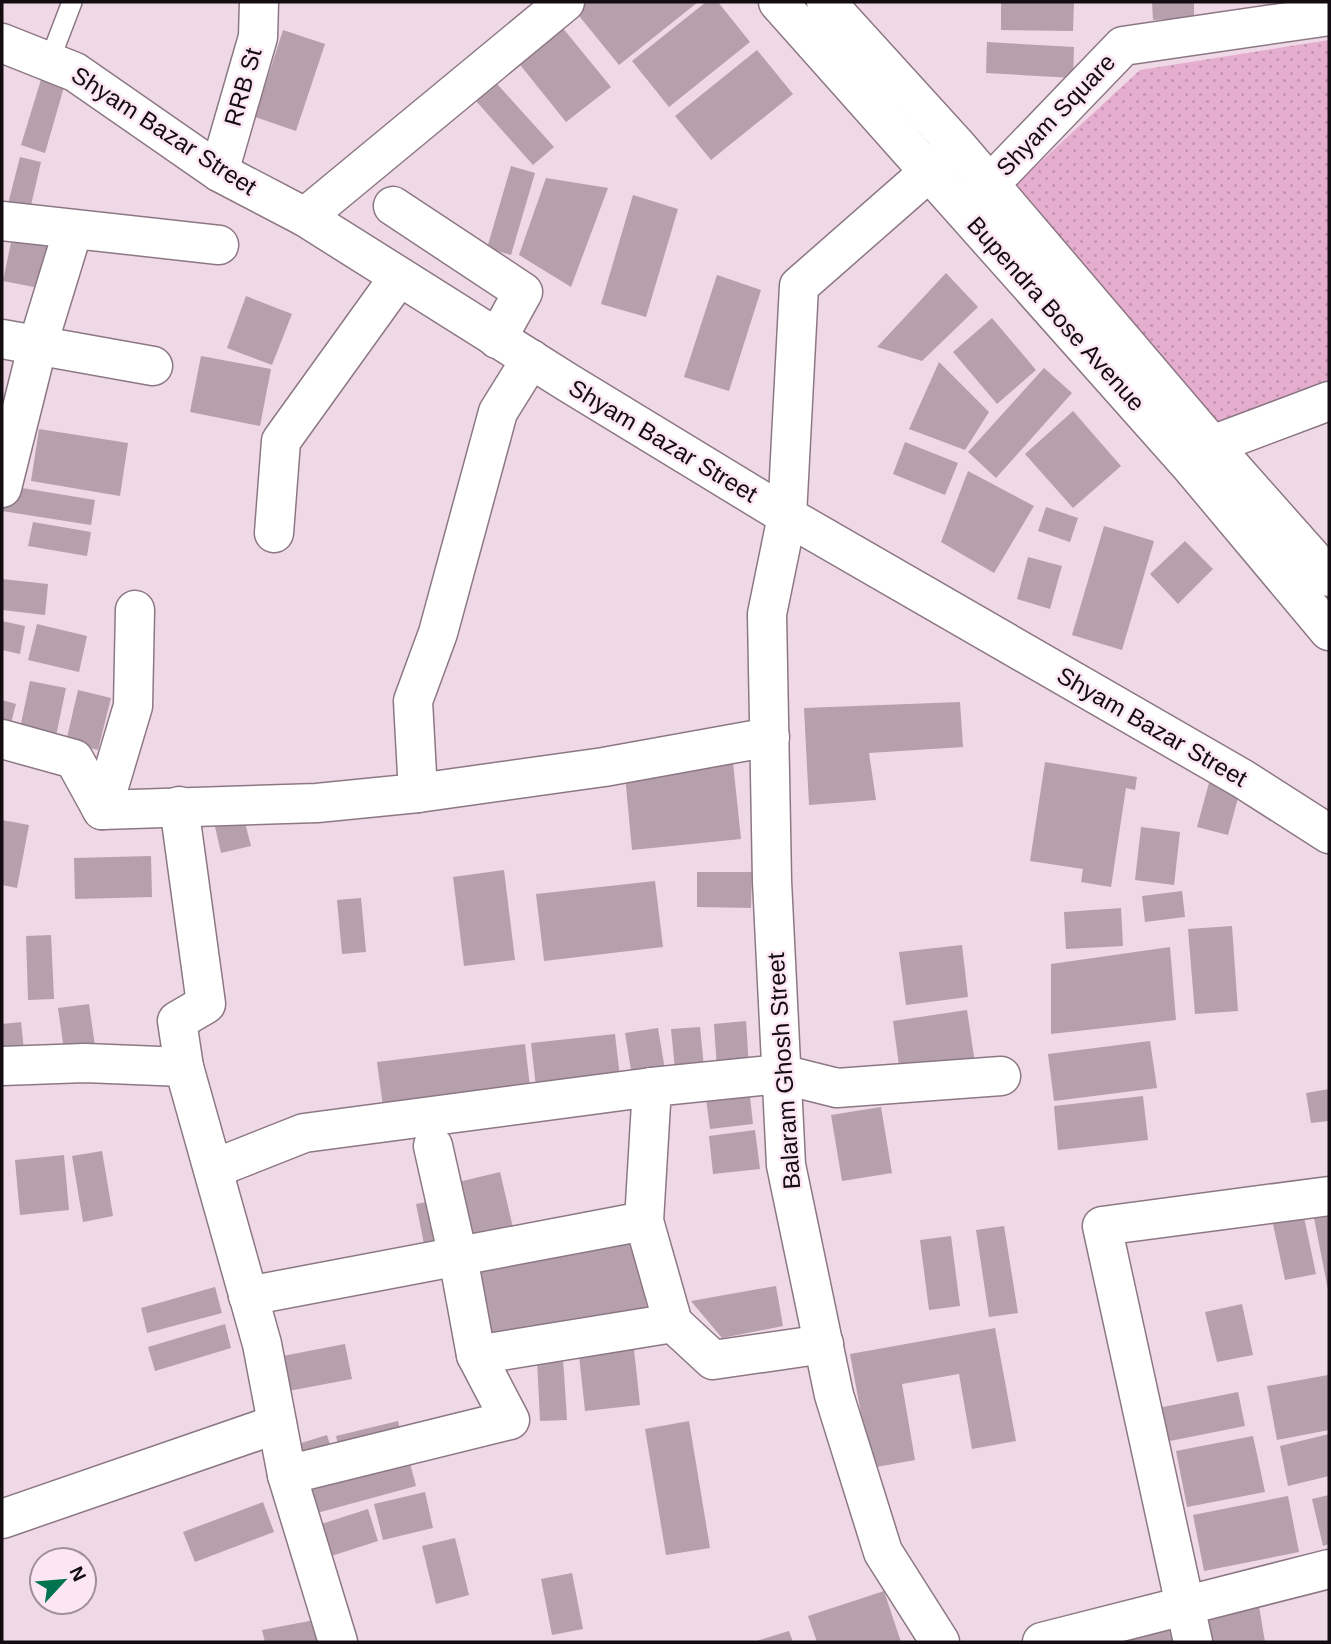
<svg xmlns="http://www.w3.org/2000/svg" width="1331" height="1644" viewBox="0 0 1331 1644" font-family="Arial,sans-serif">
	<style>
		.park { fill: url(#park-dots) }
		.building { fill: #b6a0ac }
		.lines { fill: none; stroke-linecap: round; stroke-linejoin: round }
		.service-casing { stroke: #8c7884; stroke-width: 22 }
		.minor-casing { stroke: #8c7884; stroke-width: 41 }
		.tertiary-casing { stroke: #8c7884; stroke-width: 41 }
		.primary-casing { stroke: #8c7884; stroke-width: 41 }
		.service { stroke: #fff; stroke-width: 19 }
		.minor { stroke: #fff; stroke-width: 38 }
		.tertiary { stroke: #fff; stroke-width: 38 }
		.primary { stroke: #fff; stroke-width: 38 }
		.labels { text-anchor: middle; stroke-width: 5; stroke-linejoin: round; paint-order: stroke }
		.street-label { font-size: 24px; fill: #130c10; stroke: #fde6f3 }
	</style>
	<defs>
		<pattern id="park-dots" width="8" height="8" patternUnits="userSpaceOnUse" patternTransform="scale(1.75)"><rect width="8" height="8" fill="#e5aecf"/><path d="M2 2h.1M6 6h.1" fill="none" stroke="#c494b1" stroke-width="1.8" stroke-linecap="round"/></pattern>
	</defs>
	<rect width="100%" height="100%" fill="#f0d9e6"/>
	<path class="park" d="M1329,40V393L1215,425L1014,186L1140,70Z"/>
	<g class="building">
		<path d="M587,2H698L619,65L575,11Z"/>
		<path d="M706,2H718L750,42L669,107L632,61Z"/>
		<path d="M1001,2H1074L1073,31L1001,30Z"/>
		<path d="M1152,2H1194V18L1153,20Z"/>
		<path d="M557,21L611,87L566,122L513,56Z"/>
		<path d="M283,30L325,44L296,131L255,117Z"/>
		<path d="M987,42L1074,47L1073,78L986,73Z"/>
		<path d="M757,50L793,94L711,160L675,116Z"/>
		<path d="M43,73L66,80L45,153L21,145Z"/>
		<path d="M489,75L554,147L533,165L469,93Z"/>
		<path d="M20,157L41,162L28,218L6,212Z"/>
		<path d="M511,166L535,173L511,255L487,248Z"/>
		<path d="M546,178L608,188L571,287L519,255Z"/>
		<path d="M633,195L678,209L646,317L601,304Z"/>
		<path d="M14,228L54,236L44,289L3,281Z"/>
		<path d="M946,273L978,307L922,361L877,347Z"/>
		<path d="M717,275L761,290L729,391L684,377Z"/>
		<path d="M246,296L292,314L272,365L227,348Z"/>
		<path d="M992,318L1036,370L997,404L953,352Z"/>
		<path d="M201,356L271,369L260,426L190,412Z"/>
		<path d="M939,362L989,412L965,450L909,429Z"/>
		<path d="M1044,368L1072,393L996,478L968,452Z"/>
		<path d="M1073,411L1121,466L1073,508L1025,454Z"/>
		<path d="M39,429L128,443L120,496L31,481Z"/>
		<path d="M905,442L958,463L945,495L893,474Z"/>
		<path d="M968,471L1034,506L994,573L941,542Z"/>
		<path d="M4,485L95,500L91,525L2,511Z"/>
		<path d="M1046,507L1078,518L1070,542L1038,531Z"/>
		<path d="M33,522L91,532L87,556L28,546Z"/>
		<path d="M1104,526L1154,541L1122,650L1072,635Z"/>
		<path d="M1185,541L1213,569L1178,604L1150,574Z"/>
		<path d="M1028,557L1062,566L1050,609L1017,599Z"/>
		<path d="M2,579L48,584L45,615L2,610Z"/>
		<path d="M2,621L25,626L20,654L2,650Z"/>
		<path d="M37,624L87,636L79,672L28,660Z"/>
		<path d="M30,681L66,688L56,736L20,728Z"/>
		<path d="M78,690L111,698L98,750L66,742Z"/>
		<path d="M2,700L16,704L10,727L2,725Z"/>
		<path d="M960,702L963,747L869,753L876,800L809,805L804,708Z"/>
		<path d="M1045,762L1137,777L1135,790L1126,788L1111,887L1081,882L1083,869L1030,861Z"/>
		<path d="M733,763L741,839L632,850L624,765L677,769Z"/>
		<path d="M1210,779L1241,787L1228,835L1197,827Z"/>
		<path d="M243,815L251,846L221,853L214,822Z"/>
		<path d="M2,820L29,825L17,888L2,885Z"/>
		<path d="M1141,827L1180,832L1174,885L1135,880Z"/>
		<path d="M151,856L152,897L75,899L74,858Z"/>
		<path d="M504,870L515,960L464,966L453,877Z"/>
		<path d="M697,872H752L751,908L697,907Z"/>
		<path d="M655,881L663,947L544,961L536,894Z"/>
		<path d="M1182,891L1185,917L1145,922L1142,896Z"/>
		<path d="M361,898L366,952L342,954L337,900Z"/>
		<path d="M1121,908L1123,946L1066,949L1064,912Z"/>
		<path d="M1232,926L1238,1011L1195,1014L1188,929Z"/>
		<path d="M51,935L54,999L28,1000L26,936Z"/>
		<path d="M962,945L968,997L906,1005L899,952Z"/>
		<path d="M1170,947L1176,1020L1051,1034V964Z"/>
		<path d="M89,1004L95,1046L64,1050L58,1008Z"/>
		<path d="M967,1010L975,1063L900,1073L893,1021Z"/>
		<path d="M746,1021L749,1067L717,1069L714,1024Z"/>
		<path d="M21,1022L24,1050L2,1052V1024Z"/>
		<path d="M700,1027L704,1067L675,1070L671,1029Z"/>
		<path d="M658,1028L666,1076L633,1082L625,1033Z"/>
		<path d="M615,1034L621,1087L537,1096L531,1043Z"/>
		<path d="M1150,1041L1157,1088L1054,1101L1048,1054Z"/>
		<path d="M525,1044L531,1095L384,1114L377,1062Z"/>
		<path d="M748,1079L753,1124L710,1129L704,1084Z"/>
		<path d="M1329,1089V1121L1311,1123L1306,1093Z"/>
		<path d="M1143,1096L1148,1140L1058,1150L1054,1106Z"/>
		<path d="M881,1107L892,1173L842,1181L831,1115Z"/>
		<path d="M755,1130L760,1169L713,1174L709,1136Z"/>
		<path d="M102,1151L113,1216L83,1222L72,1156Z"/>
		<path d="M64,1155L69,1210L20,1215L15,1160Z"/>
		<path d="M500,1172L514,1232L460,1245L446,1185Z"/>
		<path d="M440,1199L451,1249L426,1254L416,1204Z"/>
		<path d="M1301,1203L1316,1274L1285,1280L1270,1210Z"/>
		<path d="M1329,1210V1290H1328L1313,1213Z"/>
		<path d="M1004,1226L1018,1313L989,1317L976,1230Z"/>
		<path d="M633,1233L648,1314L490,1343L474,1261Z"/>
		<path d="M951,1236L960,1306L929,1310L920,1240Z"/>
		<path d="M776,1286L783,1326L722,1338L691,1301Z"/>
		<path d="M215,1287L222,1313L147,1333L141,1308Z"/>
		<path d="M1242,1304L1253,1355L1217,1362L1205,1312Z"/>
		<path d="M225,1324L231,1348L155,1371L148,1347Z"/>
		<path d="M995,1328L1016,1441L972,1449L959,1374L902,1384L915,1460L871,1468L850,1354Z"/>
		<path d="M633,1340L640,1405L585,1411L578,1346Z"/>
		<path d="M345,1344L352,1379L278,1393L272,1358Z"/>
		<path d="M563,1358L567,1420L540,1421L537,1359Z"/>
		<path d="M1328,1375L1329,1430L1277,1440L1267,1386Z"/>
		<path d="M1238,1392L1245,1426L1165,1442L1158,1408Z"/>
		<path d="M398,1421L403,1442L341,1458L336,1436Z"/>
		<path d="M689,1421L710,1548L666,1555L645,1429Z"/>
		<path d="M1329,1434V1476L1288,1486L1280,1446Z"/>
		<path d="M327,1435L334,1457L292,1470L285,1448Z"/>
		<path d="M1253,1436L1265,1492L1187,1507L1176,1451Z"/>
		<path d="M406,1448L416,1486L306,1516L296,1478Z"/>
		<path d="M425,1492L433,1528L383,1540L374,1504Z"/>
		<path d="M1329,1495V1544L1323,1546L1312,1499Z"/>
		<path d="M1288,1496L1299,1552L1204,1571L1193,1515Z"/>
		<path d="M263,1502L274,1532L195,1562L183,1532Z"/>
		<path d="M368,1509L378,1541L322,1559L312,1527Z"/>
		<path d="M455,1538L469,1595L436,1604L422,1546Z"/>
		<path d="M572,1573L583,1629L552,1635L541,1579Z"/>
		<path d="M884,1591L901,1642H817L808,1616Z"/>
		<path d="M1258,1600L1265,1642H1205L1200,1610Z"/>
		<path d="M320,1619L325,1642H265L262,1630Z"/>
		<path d="M1171,1622L1176,1642H1085Z"/>
		<path d="M789,1631L793,1642H753Z"/>
	</g>
	<g class="lines">
		<g class="service-casing">
			<path id="service" d="M49,62L72,2"/>
		</g>
		<g class="minor-casing">
			<g id="minor">
				<path d="M219,172L258,37L259,2"/>
				<path d="M990,184L1123,46L1329,16"/>
				<path d="M393,206L523,292L497,339"/>
				<path d="M305,217L565,2"/>
				<path d="M2,221L219,245"/>
				<path d="M2,339L153,366"/>
				<path d="M1212,445L1329,401"/>
				<path d="M2,488L38,344L73,230"/>
				<path d="M274,533L281,441L399,277"/>
				<path d="M2,739L74,759L102,810L317,803L418,793L604,767L770,737"/>
				<path d="M418,793L413,701L438,633L498,412L531,359"/>
				<path d="M179,806L206,1004L177,1021L184,1067L262,1344L287,1475L338,1642"/>
				<path d="M102,810L133,706L135,610"/>
				<path d="M2,1066L85,1063L184,1067"/>
				<path d="M433,1146L458,1257L476,1355"/>
				<path d="M213,1169L304,1133L652,1087"/>
				<path d="M248,1296L644,1221"/>
				<path d="M673,1323L644,1221L652,1087L781,1074L837,1088L1001,1076"/>
				<path d="M287,1475L510,1420L476,1355L673,1323L713,1360L824,1344"/>
				<path d="M2,1519L277,1424"/>
				<path d="M940,1642L883,1552L834,1395L786,1165L772,881L767,614L787,516L799,286L954,150"/>
				<path d="M1042,1642L1329,1569"/>
				<path d="M1193,1642L1102,1226L1329,1196"/>
			</g>
		</g>
		<g class="tertiary-casing">
			<path id="tertiary" d="M2,43L75,72L219,172L305,217L567,382L787,516L1243,779L1329,834"/>
		</g>
		<g class="primary-casing">
			<g id="primary">
				<path d="M778,2L1189,464L1329,631"/>
				<path d="M826,2L958,147L1212,445L1329,577"/>
			</g>
		</g>
		<use href="#service" class="service"/>
		<use href="#minor" class="minor"/>
		<use href="#tertiary" class="tertiary"/>
		<use href="#primary" class="primary"/>
	</g>
	<g class="labels">
		<g class="street-label">
			<text transform="translate(243 87) rotate(-74)" y="8">RRB St</text>
			<text transform="translate(1056 115) rotate(-46)" y="8">Shyam Square</text>
			<text transform="translate(164 131) rotate(33)" y="8">Shyam Bazar Street</text>
			<text transform="translate(1056 314) rotate(48)" y="8">Bupendra Bose Avenue</text>
			<text transform="translate(663 441) rotate(31)" y="8">Shyam Bazar Street</text>
			<text transform="translate(1152 727) rotate(30)" y="8">Shyam Bazar Street</text>
			<text transform="translate(784 1071) rotate(-94)" y="8">Balaram Ghosh Street</text>
		</g>
	</g>
	<rect width="1331" height="1644" fill="none" stroke="#130c10" stroke-width="7"/>
	<g transform="translate(63 1581) rotate(64)"><circle r="33" fill="#fde6f3" stroke="#9f8f98" stroke-width="2"/>
	<path d="M0-5L12 26L0 18L-12 26Z" fill="#00744f"/>
	<text y="-10" font-size="19" font-weight="bold" text-anchor="middle" fill="#130c10">N</text>
	</g>
</svg>
